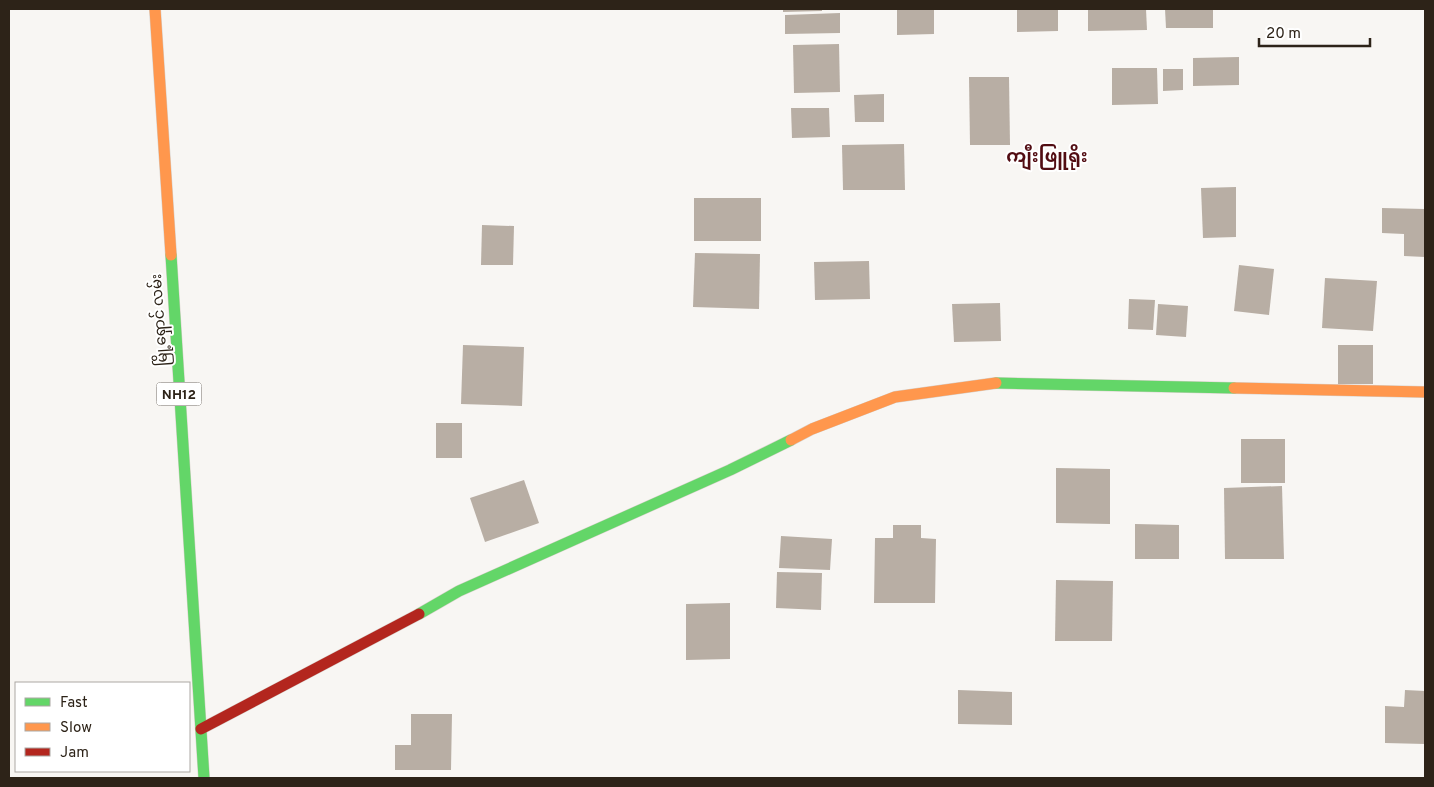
<svg xmlns="http://www.w3.org/2000/svg" width="1434" height="787" viewBox="0 0 1434 787" font-family="Overpass,'Noto Sans Myanmar',sans-serif">
	<style>
		.building { fill: #b8aea4 }
		.lines { fill: none; stroke-linecap: round; stroke-linejoin: round }
		.fast-casing { stroke: #d7d0ca; stroke-width: 12 }
		.slow-casing { stroke: #d7d0ca; stroke-width: 12 }
		.jam-casing { stroke: #d7d0ca; stroke-width: 12 }
		.fast { stroke: #63d668; stroke-width: 11 }
		.slow { stroke: #ff974d; stroke-width: 11 }
		.jam { stroke: #b3261e; stroke-width: 11 }
		.labels { text-anchor: middle; stroke-width: 4; stroke-linejoin: round; paint-order: stroke }
		.shield { fill: #fff; stroke: #6c655d; stroke-width: 1 }
		.shield-label { font-size: 14px; font-weight: bold; fill: #2d2318 }
		.street-label { font-size: 15px; fill: #2d2318; stroke: #fff }
		.quarter-label { font-size: 18px; font-weight: bold; fill: #520d13; stroke: #fff }
	</style>
	<rect width="100%" height="100%" fill="#f8f6f3"/>
	<g class="building">
		<path d="M783,9H822V11L783,12Z"/>
		<path d="M897,9H934V34L897,35Z"/>
		<path d="M1017,9H1058V31L1017,32Z"/>
		<path d="M1088,9H1146L1147,30L1088,31Z"/>
		<path d="M1165,9H1213V28H1166Z"/>
		<path d="M840,13V33L785,34V15Z"/>
		<path d="M839,44L840,92L794,93L793,45Z"/>
		<path d="M1239,57V85L1193,86V58Z"/>
		<path d="M1112,68H1157L1158,104L1112,105Z"/>
		<path d="M1163,69H1183V90L1163,91Z"/>
		<path d="M969,77H1009L1010,145H970Z"/>
		<path d="M884,94V122H855L854,95Z"/>
		<path d="M791,108H829L830,137L792,138Z"/>
		<path d="M904,144L905,190H843L842,145Z"/>
		<path d="M1236,187V237L1203,238L1201,188Z"/>
		<rect x="694" y="198" width="67" height="43"/>
		<path d="M1382,208L1425,209V257L1404,256V234L1382,233Z"/>
		<path d="M482,225L514,226L513,265H481Z"/>
		<path d="M695,253L760,254L759,309L693,307Z"/>
		<path d="M869,261L870,299L815,300L814,262Z"/>
		<path d="M1239,265L1274,269L1269,315L1234,311Z"/>
		<path d="M1325,278L1377,281L1373,331L1322,328Z"/>
		<path d="M1129,299L1155,300L1153,330L1128,329Z"/>
		<path d="M1000,303L1001,341L954,342L952,304Z"/>
		<path d="M1158,304L1188,306L1186,337L1156,335Z"/>
		<path d="M463,345L524,347L522,406L461,404Z"/>
		<rect x="1338" y="345" width="35" height="39"/>
		<rect x="436" y="423" width="26" height="35"/>
		<rect x="1241" y="439" width="44" height="44"/>
		<path d="M1056,468L1110,469V524L1056,523Z"/>
		<path d="M524,480L539,523L485,542L470,498Z"/>
		<path d="M1282,486L1284,559H1225L1224,488Z"/>
		<path d="M1135,524L1179,525V559H1135Z"/>
		<path d="M893,525H921V538L936,539L935,603H874L875,538H893Z"/>
		<path d="M781,536L832,539L830,570L779,568Z"/>
		<path d="M777,572L822,573L821,610L776,608Z"/>
		<path d="M1056,580L1113,581L1112,641H1055Z"/>
		<path d="M730,603V659L686,660V604Z"/>
		<path d="M958,690L1012,692V725L958,724Z"/>
		<path d="M1405,690L1425,691V744L1385,743V706L1404,707Z"/>
		<path d="M411,714H452L451,770H395V745H411Z"/>
	</g>
	<g class="lines">
		<g class="fast-casing">
			<g id="fast">
				<path d="M171,255L204,778"/>
				<path d="M996,383L1234,388"/>
				<path d="M419,614L459,591L730,470L791,440"/>
			</g>
		</g>
		<g class="slow-casing">
			<g id="slow">
				<path d="M155,9L171,255"/>
				<path d="M1234,388L1425,392"/>
				<path d="M791,440L812,429L895,397L996,383"/>
			</g>
		</g>
		<g class="jam-casing">
			<path id="jam" d="M201,729L419,614"/>
		</g>
		<use href="#fast" class="fast"/>
		<use href="#slow" class="slow"/>
		<use href="#jam" class="jam"/>
	</g>
	<g class="labels">
		<rect class="shield" x="156.5" y="382.5" width="45" height="23" rx="4"/>
		<g class="shield-label">
			<text x="179" y="399">NH12</text>
		</g>
		<g class="street-label">
			<text transform="translate(159 320) rotate(-94)" y="5">မြို့ရှောင် လမ်း</text>
		</g>
		<g class="quarter-label">
			<text x="1047" y="162">ကျီးဖြူရိုး</text>
		</g>
	</g>
	<rect width="1434" height="787" fill="none" stroke="#2d2318" stroke-width="20"/>
	<rect x="15" y="682" width="175" height="90" fill="#ffffff" stroke="#aba7a3"/>
	<rect x="25" y="698" width="25" height="8" fill="#63d668" stroke="#aba7a3"/>
	<text x="60" y="707" font-size="15" fill="#2d2318">Fast</text>
	<rect x="25" y="723" width="25" height="8" fill="#ff974d" stroke="#aba7a3"/>
	<text x="60" y="732" font-size="15" fill="#2d2318">Slow</text>
	<rect x="25" y="748" width="25" height="8" fill="#b3261e" stroke="#aba7a3"/>
	<text x="60" y="757" font-size="15" fill="#2d2318">Jam</text>
	<path d="M1259 38v8h111v-8" fill="none" stroke="#2d2318" stroke-width="2.5"/>
	<text x="1266" y="38" font-size="15" fill="#2d2318" stroke="#ffffff" stroke-width="4" paint-order="stroke">20 m</text>
</svg>
